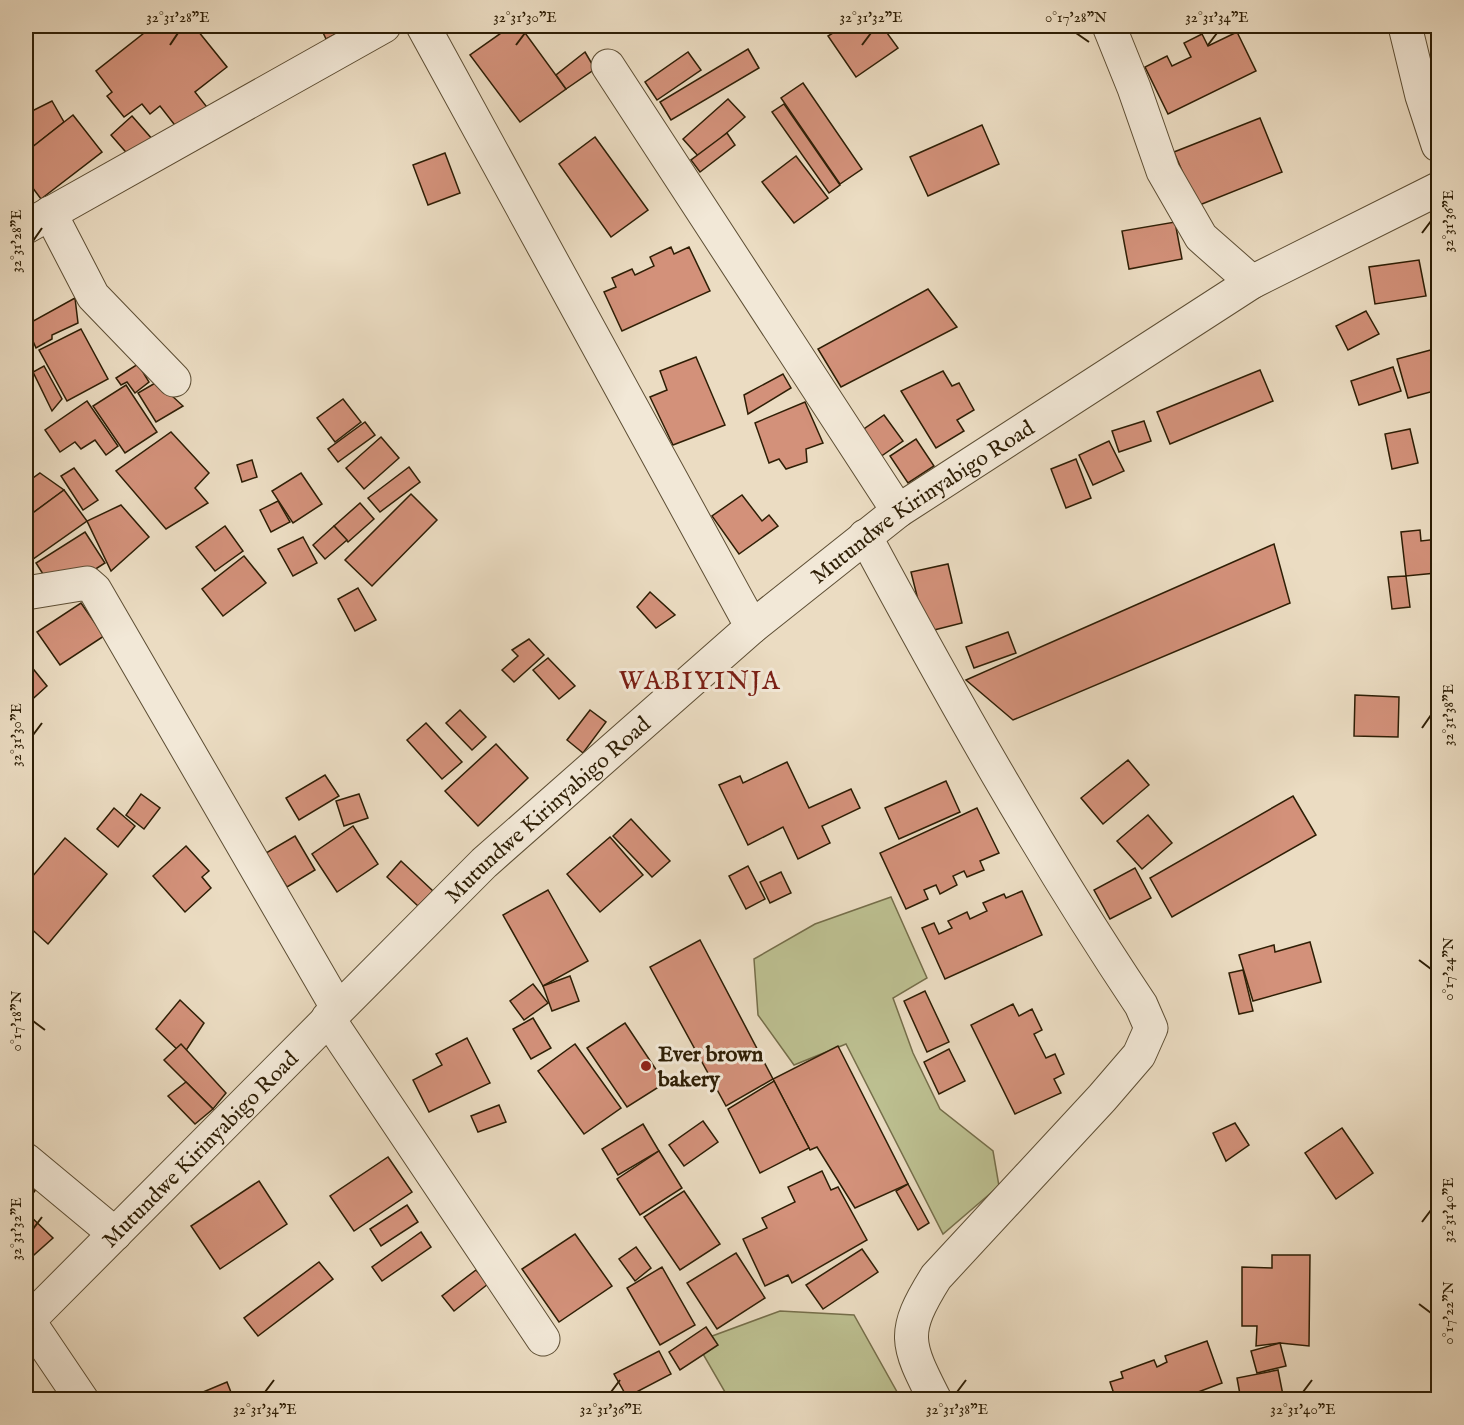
<svg xmlns="http://www.w3.org/2000/svg" width="1464" height="1425" viewBox="0 0 1464 1425" font-family="'IM FELL English',serif">
	<style>
		.green { fill: #bcbf90; stroke: #756e4a; stroke-width: 1.5 }
		.building { fill: #d3917a; stroke: #2e1e05; stroke-width: 1.5 }
		.lines { fill: none; stroke-linecap: round; stroke-linejoin: round }
		.minor-casing { stroke: #5d4e34; stroke-width: 35 }
		.minor { stroke: #f2e8d7; stroke-width: 33 }
		.ticks { fill: none; stroke: #2e1e05; stroke-width: 2 }
		.poi-dot { fill: #8f2418; stroke: #f2e8d7; stroke-width: 2 }
		.labels { text-anchor: middle; stroke-width: 6; stroke-linejoin: round; paint-order: stroke }
		.street-label { font-size: 22px; fill: #2e1e05; stroke: #f2e8d7 }
		.poi-label { font-size: 22px; font-weight: bold; fill: #2e1e05; stroke: #f2e8d7; text-anchor: start }
		.quarter-label { font-size: 26px; letter-spacing: 1.5px; fill: #7a1f14; stroke: #f2e8d7 }
		.neatline { fill: none; stroke: #2e1e05; stroke-width: 2 }
		.ticks-label { font-size: 15px; text-anchor: middle; fill: #2e1e05 }
	</style>
	<rect width="100%" height="100%" fill="#ebdcc2"/>
	<filter id="stains"><feTurbulence type="fractalNoise" baseFrequency=".00333" numOctaves="4"/><feColorMatrix values="0 0 0 0 .2 0 0 0 0 .09 0 0 0 0 .02 0 0 0 .5 -.17"/></filter>
	<radialGradient id="worn" r=".72"><stop offset=".6" stop-color="#630" stop-opacity="0"/><stop offset="1" stop-color="#630" stop-opacity=".3"/></radialGradient>
	<g class="green">
		<path d="M891,897L927,978L893,998L913,1053L940,1109L993,1151L999,1186L943,1234L846,1044L794,1065L758,1015L754,959L815,924Z"/>
		<path d="M780,1311L854,1315L901,1399H729L696,1342Z"/>
	</g>
	<g class="building">
		<path d="M153,26H194L227,67L195,92L210,111L181,133L160,106L150,114L142,104L124,117L107,96L112,92L96,71Z"/>
		<path d="M320,26H352L326,39Z"/>
		<path d="M511,26H520L566,89L520,122L470,55Z"/>
		<path d="M844,26H882L898,48L856,77L828,36Z"/>
		<path d="M1237,32L1256,71L1168,114L1145,67L1167,56L1172,66L1191,57L1184,43L1202,34L1208,46Z"/>
		<path d="M748,49L759,68L671,120L660,102Z"/>
		<path d="M585,52L595,69L566,89L556,75Z"/>
		<path d="M688,52L701,70L657,100L645,82Z"/>
		<path d="M803,83L862,169L840,184L781,98Z"/>
		<path d="M728,99L745,117L699,157L683,139Z"/>
		<path d="M52,101L64,122L26,152V114Z"/>
		<path d="M784,104L840,185L829,193L772,112Z"/>
		<path d="M73,115L102,152L41,199L26,179V152Z"/>
		<path d="M132,116L160,148L138,166L111,135Z"/>
		<path d="M1260,118L1282,172L1197,206L1174,152Z"/>
		<path d="M982,125L999,164L928,196L910,157Z"/>
		<path d="M727,133L735,145L700,172L691,160Z"/>
		<path d="M595,137L648,210L611,237L559,164Z"/>
		<path d="M445,153L460,193L428,205L413,165Z"/>
		<path d="M796,156L828,198L794,223L762,182Z"/>
		<path d="M1175,222L1182,259L1129,269L1122,231Z"/>
		<path d="M671,247L674,254L689,247L710,291L622,331L604,292L616,287L612,278L632,269L635,275L654,266L650,257Z"/>
		<path d="M1419,260L1426,296L1375,304L1369,267Z"/>
		<path d="M928,289L957,327L841,387L818,349Z"/>
		<path d="M75,298L78,323L52,335V339L36,348L26,325Z"/>
		<path d="M1366,311L1379,334L1348,350L1336,326Z"/>
		<path d="M81,329L108,379L67,401L39,350Z"/>
		<path d="M1438,348V390L1408,398L1397,359Z"/>
		<path d="M696,357L725,425L673,445L650,397L667,390L660,371Z"/>
		<path d="M138,364L149,382L135,393L127,382L121,385L116,378Z"/>
		<path d="M44,366L62,399L52,411L33,372Z"/>
		<path d="M1393,367L1401,391L1359,405L1351,381Z"/>
		<path d="M1260,370L1273,401L1170,444L1157,412Z"/>
		<path d="M943,371L952,386L959,383L974,410L957,420L964,431L936,448L901,391Z"/>
		<path d="M783,374L791,388L748,414L744,395Z"/>
		<path d="M157,382L183,406L156,422L138,393Z"/>
		<path d="M126,385L157,432L125,453L93,406Z"/>
		<path d="M343,399L361,422L335,442L317,418Z"/>
		<path d="M87,401L118,446L106,455L95,440L81,449L75,442L60,452L45,430Z"/>
		<path d="M805,402L823,443L806,449L807,462L786,469L779,459L769,463L755,423Z"/>
		<path d="M884,415L903,441L880,457L861,431Z"/>
		<path d="M1144,421L1151,441L1119,452L1112,431Z"/>
		<path d="M365,422L375,435L338,462L328,449Z"/>
		<path d="M1410,429L1418,463L1392,469L1385,434Z"/>
		<path d="M171,432L209,473L195,488L208,503L166,529L116,471Z"/>
		<path d="M381,437L399,458L364,489L346,468Z"/>
		<path d="M916,439L934,466L908,483L890,456Z"/>
		<path d="M1109,441L1124,471L1093,485L1079,455Z"/>
		<path d="M1076,459L1091,498L1066,508L1051,469Z"/>
		<path d="M252,460L257,477L242,482L237,465Z"/>
		<path d="M409,467L420,482L380,512L368,498Z"/>
		<path d="M74,468L98,500L83,510L61,476Z"/>
		<path d="M40,473L64,490L26,518V483Z"/>
		<path d="M301,473L322,504L293,523L272,491Z"/>
		<path d="M64,490L87,521L26,564V518Z"/>
		<path d="M411,494L437,520L372,586L345,560Z"/>
		<path d="M742,495L762,521L769,515L778,526L739,554L712,516Z"/>
		<path d="M278,501L290,522L271,532L260,510Z"/>
		<path d="M360,503L374,519L348,542L334,526Z"/>
		<path d="M121,505L149,537L111,571L87,521Z"/>
		<path d="M225,526L243,551L215,571L196,547Z"/>
		<path d="M334,526L347,540L325,559L313,545Z"/>
		<path d="M1420,530L1421,541L1438,539L1436,573L1406,576L1401,532Z"/>
		<path d="M85,532L105,563L80,579L48,582L36,563Z"/>
		<path d="M303,537L317,563L293,576L278,549Z"/>
		<path d="M1274,544L1290,603L1013,720L966,680Z"/>
		<path d="M244,556L266,583L223,616L202,589Z"/>
		<path d="M948,564L962,623L926,632L911,572Z"/>
		<path d="M1406,576L1410,607L1392,609L1388,577Z"/>
		<path d="M358,588L376,620L355,631L338,599Z"/>
		<path d="M650,592L675,615L656,628L637,607Z"/>
		<path d="M81,603L104,636L60,665L37,632Z"/>
		<path d="M1008,632L1016,653L974,668L966,647Z"/>
		<path d="M529,639L544,655L514,682L502,670L518,656L512,650Z"/>
		<path d="M548,658L575,686L559,699L533,670Z"/>
		<path d="M26,660L47,686L26,705Z"/>
		<path d="M1355,695L1399,697L1398,737L1354,736Z"/>
		<path d="M460,710L486,737L472,750L446,723Z"/>
		<path d="M590,710L606,722L583,753L567,740Z"/>
		<path d="M426,723L462,762L442,779L407,740Z"/>
		<path d="M496,744L528,778L478,826L445,791Z"/>
		<path d="M1128,760L1149,785L1103,824L1081,798Z"/>
		<path d="M787,762L809,808L851,789L860,808L822,826L830,843L798,859L783,827L748,845L719,785L740,776L743,783Z"/>
		<path d="M325,775L339,796L299,820L286,798Z"/>
		<path d="M946,781L960,812L899,839L885,808Z"/>
		<path d="M141,794L160,808L144,829L126,815Z"/>
		<path d="M359,794L368,818L344,826L336,801Z"/>
		<path d="M1293,796L1316,835L1172,917L1150,878Z"/>
		<path d="M114,808L135,826L118,847L97,829Z"/>
		<path d="M977,808L999,853L980,861L984,870L967,877L964,871L953,876L957,885L940,894L936,885L924,890L928,899L906,909L880,853Z"/>
		<path d="M1148,815L1172,843L1142,869L1117,841Z"/>
		<path d="M631,819L670,861L652,877L613,836Z"/>
		<path d="M353,826L378,864L337,892L312,854Z"/>
		<path d="M295,836L315,870L287,887L266,853Z"/>
		<path d="M610,837L643,875L600,912L567,874Z"/>
		<path d="M65,838L107,874L48,944L26,924V884Z"/>
		<path d="M186,846L209,871L202,877L211,888L185,912L153,876Z"/>
		<path d="M401,861L433,891L418,906L387,877Z"/>
		<path d="M748,866L765,899L746,909L729,876Z"/>
		<path d="M1135,868L1151,898L1110,919L1094,890Z"/>
		<path d="M781,872L791,893L770,903L760,882Z"/>
		<path d="M548,890L588,961L543,986L503,915Z"/>
		<path d="M1022,891L1042,935L945,979L922,928L934,923L939,934L952,928L948,921L967,912L970,919L987,911L983,903L1004,894L1006,898Z"/>
		<path d="M700,940L773,1079L726,1106L650,967Z"/>
		<path d="M1310,942L1321,982L1253,1001L1239,955L1274,945L1275,952Z"/>
		<path d="M1243,970L1253,1011L1239,1014L1229,973Z"/>
		<path d="M570,976L579,1001L552,1011L543,986Z"/>
		<path d="M533,984L548,1003L524,1020L510,1001Z"/>
		<path d="M925,991L949,1042L927,1052L904,1001Z"/>
		<path d="M180,1000L204,1023L183,1055L156,1029Z"/>
		<path d="M1013,1004L1019,1016L1032,1009L1042,1030L1034,1034L1046,1058L1055,1054L1064,1074L1054,1079L1061,1093L1015,1114L971,1025Z"/>
		<path d="M533,1018L551,1048L531,1059L513,1029Z"/>
		<path d="M625,1023L665,1083L627,1107L587,1048Z"/>
		<path d="M467,1038L490,1083L429,1112L413,1080L442,1065L436,1054Z"/>
		<path d="M181,1044L226,1093L213,1109L164,1060Z"/>
		<path d="M575,1044L621,1108L584,1134L538,1071Z"/>
		<path d="M838,1046L908,1184L855,1208L817,1147L810,1150L773,1079Z"/>
		<path d="M949,1049L965,1081L939,1094L924,1062Z"/>
		<path d="M774,1081L809,1148L760,1173L728,1109Z"/>
		<path d="M186,1082L213,1109L195,1124L168,1096Z"/>
		<path d="M499,1105L506,1122L478,1132L471,1116Z"/>
		<path d="M703,1121L718,1142L684,1166L669,1145Z"/>
		<path d="M1235,1123L1249,1145L1226,1161L1213,1133Z"/>
		<path d="M643,1124L659,1151L618,1175L602,1149Z"/>
		<path d="M1342,1128L1373,1173L1336,1199L1305,1153Z"/>
		<path d="M659,1151L682,1188L640,1215L617,1179Z"/>
		<path d="M388,1157L412,1192L354,1231L330,1196Z"/>
		<path d="M822,1171L831,1190L838,1187L867,1240L792,1283L788,1275L765,1286L743,1239L767,1228L762,1218L795,1202L788,1187Z"/>
		<path d="M26,1177L37,1188L27,1201L26,1200Z"/>
		<path d="M259,1181L287,1224L220,1269L191,1226Z"/>
		<path d="M908,1184L929,1223L918,1230L896,1191Z"/>
		<path d="M684,1191L720,1244L680,1270L644,1217Z"/>
		<path d="M407,1205L418,1222L381,1246L370,1229Z"/>
		<path d="M26,1212L53,1238L26,1262Z"/>
		<path d="M421,1232L431,1247L382,1281L372,1267Z"/>
		<path d="M575,1234L612,1286L559,1322L522,1269Z"/>
		<path d="M636,1247L651,1268L635,1281L619,1259Z"/>
		<path d="M862,1249L878,1272L823,1309L806,1285Z"/>
		<path d="M736,1253L765,1298L717,1329L687,1283Z"/>
		<path d="M1272,1255H1310L1309,1346L1280,1343L1256,1346L1257,1326H1242V1267L1272,1268Z"/>
		<path d="M319,1262L333,1279L258,1336L244,1318Z"/>
		<path d="M662,1267L695,1325L660,1345L627,1288Z"/>
		<path d="M476,1270L488,1284L454,1311L442,1296Z"/>
		<path d="M706,1327L718,1345L680,1370L669,1352Z"/>
		<path d="M1207,1341L1222,1383L1177,1400H1116L1110,1382L1123,1378L1121,1372L1154,1360L1157,1367L1167,1362L1165,1356Z"/>
		<path d="M1280,1343L1286,1366L1257,1373L1251,1351Z"/>
		<path d="M659,1351L671,1374L627,1397L614,1374Z"/>
		<path d="M1278,1370L1284,1400H1241L1237,1378Z"/>
		<path d="M1438,1371V1400H1435L1433,1372Z"/>
		<path d="M227,1382L234,1400H184Z"/>
	</g>
	<g class="lines">
		<g class="minor-casing">
			<g id="minor">
				<path d="M423,26L752,627"/>
				<path d="M1109,26L1134,88L1163,171L1201,237L1252,282"/>
				<path d="M1405,26L1422,96L1438,145"/>
				<path d="M608,66L898,511"/>
				<path d="M50,213L93,296L174,380"/>
				<path d="M26,227L384,26"/>
				<path d="M865,536C951,696 1040,854 1141,1005L1151,1028L1139,1055L1102,1098L936,1277C901,1333 906,1343 935,1400"/>
				<path d="M26,593L87,583L95,590L338,1009"/>
				<path d="M328,1018L543,1339"/>
				<path d="M26,1160L115,1234"/>
				<path d="M28,1320L82,1400"/>
				<path id="s1" d="M26,1323L484,863L752,627L898,511L1252,282L1438,189"/>
			</g>
		</g>
		<use href="#minor" class="minor"/>
	</g>
	<path class="ticks" d="M1076,33L1089,42M170,45L178,33M516,45L525,33M862,45L871,33M1208,45L1217,33M1422,233L1431,221M33,241L42,228M1422,728L1431,715M33,735L42,723M1419,960L1431,969M33,1021L45,1030M1422,1222L1431,1210M33,1229L42,1217M1419,1304L1431,1313M265,1392L274,1380M611,1392L620,1380M957,1392L966,1380M1303,1392L1312,1380"/>
	<circle class="poi-dot" cx="646" cy="1066" r="6"/>
	<g class="labels">
		<g class="street-label">
			<text dy="8" stroke="none"><textPath href="#s1" startOffset="1218">Mutundwe Kirinyabigo Road</textPath></text>
			<text dy="8" stroke="none"><textPath href="#s1" startOffset="732">Mutundwe Kirinyabigo Road</textPath></text>
			<text dy="8" stroke="none"><textPath href="#s1" startOffset="246">Mutundwe Kirinyabigo Road</textPath></text>
		</g>
		<g class="poi-label">
			<text x="658" y="1061">Ever brown<tspan x="658" dy="25">bakery</tspan></text>
		</g>
		<g class="quarter-label">
			<text x="700" y="689">WABIYINJA</text>
		</g>
	</g>
	<rect width="1464" height="1425" fill="none" stroke="#ebdcc2" stroke-width="66"/>
	<rect x="33" y="33" width="1398" height="1359" class="neatline"/>
	<g class="ticks-label">
		<text x="178" y="22">32°31'28"E</text>
		<text x="525" y="22">32°31'30"E</text>
		<text x="871" y="22">32°31'32"E</text>
		<text x="1076" y="22">0°17'28"N</text>
		<text x="1217" y="22">32°31'34"E</text>
		<text transform="translate(1448 221) rotate(-90)" y="5">32°31'36"E</text>
		<text transform="translate(16 241) rotate(-90)" y="5">32°31'28"E</text>
		<text transform="translate(1448 715) rotate(-90)" y="5">32°31'38"E</text>
		<text transform="translate(16 735) rotate(-90)" y="5">32°31'30"E</text>
		<text transform="translate(1448 969) rotate(-90)" y="5">0°17'24"N</text>
		<text transform="translate(16 1021) rotate(-90)" y="5">0°17'18"N</text>
		<text transform="translate(1448 1210) rotate(-90)" y="5">32°31'40"E</text>
		<text transform="translate(16 1229) rotate(-90)" y="5">32°31'32"E</text>
		<text transform="translate(1448 1313) rotate(-90)" y="5">0°17'22"N</text>
		<text x="265" y="1414">32°31'34"E</text>
		<text x="611" y="1414">32°31'36"E</text>
		<text x="957" y="1414">32°31'38"E</text>
		<text x="1303" y="1414">32°31'40"E</text>
	</g>
	<rect width="100%" height="100%" filter="url(#stains)"/>
	<rect width="100%" height="100%" fill="url(#worn)"/>
</svg>
